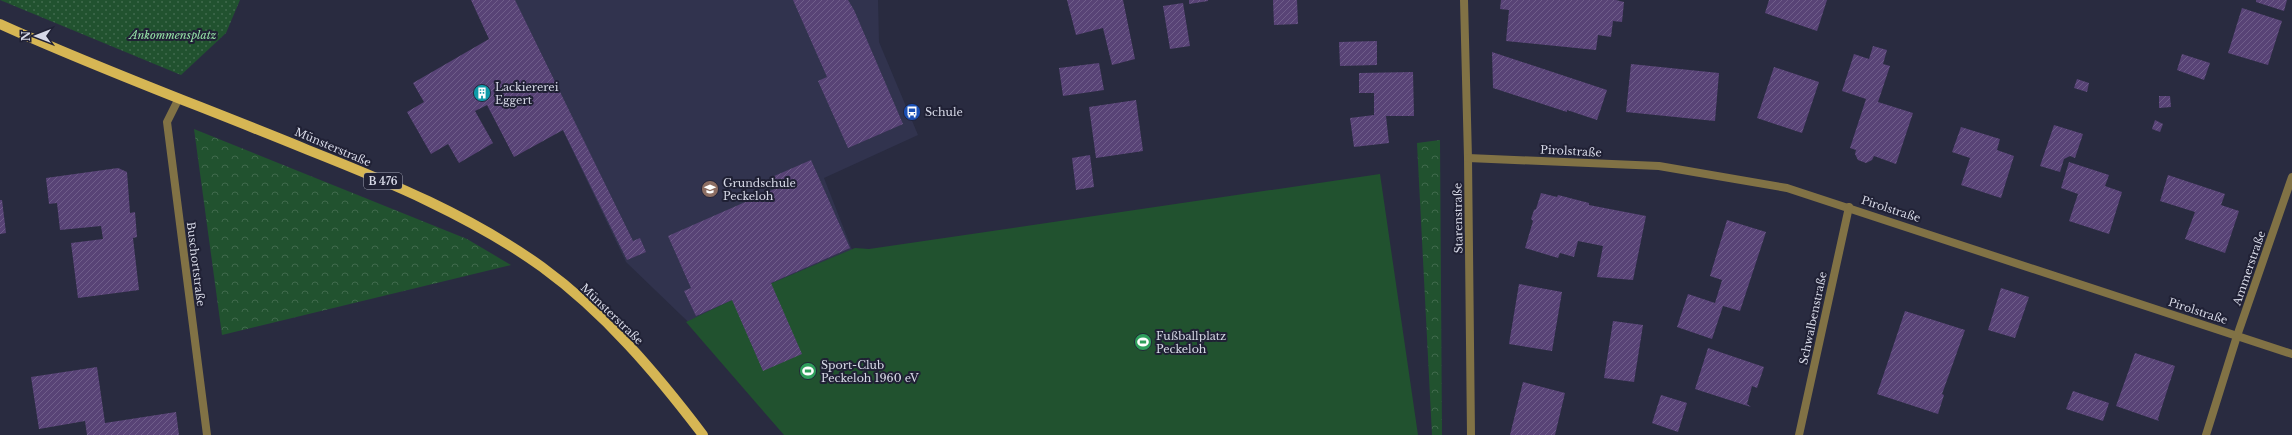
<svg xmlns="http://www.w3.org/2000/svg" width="2292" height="435" viewBox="0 0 2292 435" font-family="'Libre Baskerville',serif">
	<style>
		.built { fill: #31334e }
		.green { fill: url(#green-dots) }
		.forest { fill: url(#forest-crowns) }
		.pitch { fill: #21522f }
		.building { fill: url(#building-hatch) }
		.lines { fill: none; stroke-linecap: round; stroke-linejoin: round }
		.street { stroke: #817245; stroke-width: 8 }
		.primary { stroke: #d6b654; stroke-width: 10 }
		.labels { text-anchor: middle; stroke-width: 4; stroke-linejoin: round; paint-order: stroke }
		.shield { fill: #202135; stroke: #9fa1b1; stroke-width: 1 }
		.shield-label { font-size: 10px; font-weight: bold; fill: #d6d8e6 }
		.park-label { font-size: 11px; font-style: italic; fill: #96e3a7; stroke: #202135 }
		.poi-label { font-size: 11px; fill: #d6d8e6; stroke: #202135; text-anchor: start }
		.street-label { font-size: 11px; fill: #d6d8e6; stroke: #202135 }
	</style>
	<defs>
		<pattern id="green-dots" width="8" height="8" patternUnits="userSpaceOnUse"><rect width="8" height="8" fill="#21522f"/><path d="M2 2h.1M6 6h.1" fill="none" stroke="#406a4d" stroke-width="1.8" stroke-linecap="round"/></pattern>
		<pattern id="forest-crowns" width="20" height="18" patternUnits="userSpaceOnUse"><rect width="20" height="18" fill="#21522f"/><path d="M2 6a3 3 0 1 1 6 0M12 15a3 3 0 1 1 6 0" fill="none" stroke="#406a4d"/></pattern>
		<pattern id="building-hatch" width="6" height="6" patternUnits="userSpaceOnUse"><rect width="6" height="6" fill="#584376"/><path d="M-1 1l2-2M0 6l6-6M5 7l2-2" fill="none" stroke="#6f5d8a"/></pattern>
	</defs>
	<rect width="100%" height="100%" fill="#292b40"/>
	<path class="built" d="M500,0H878L879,42L918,135L824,178L858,265L763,394L626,262Z"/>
	<path class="green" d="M0,0H240L226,33L181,75Z"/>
	<g class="forest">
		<path d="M194,129L467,239L511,265L222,335Z"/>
		<path d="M1440,140L1442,435H1432L1417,143Z"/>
	</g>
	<path class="pitch" d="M1380,174L1418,435H784L686,322L732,300L855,248L869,249Z"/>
	<g class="building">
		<path d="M471,0H515L633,241L640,238L646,252L627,260L563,130L514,157L487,105L475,111L493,143L459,163L448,144L431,154L407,112L424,102L413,83L489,39Z"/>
		<path d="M793,0H848L854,10L903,124L848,148L818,81L827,77Z"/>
		<path d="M1067,0H1123L1135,59L1112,65L1103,28L1076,35Z"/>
		<path d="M1189,0H1208V1L1189,4Z"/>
		<path d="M1273,0H1297L1298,24L1274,25Z"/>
		<path d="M1501,0H1616L1624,2L1622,22L1613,21L1611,37L1598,35L1596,50L1506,41L1509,10L1500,9Z"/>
		<path d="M1769,0H1827L1817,31L1765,13Z"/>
		<path d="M2256,0H2287L2284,11L2256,2Z"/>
		<path d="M1183,3L1190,46L1170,49L1163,6Z"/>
		<path d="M2242,8L2282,21L2268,65L2228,53Z"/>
		<path d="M1377,41V65L1340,66L1339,42Z"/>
		<path d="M1873,46L1887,50L1883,64L1890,66L1878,102L1913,113L1896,164L1874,156L1872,160L1866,163L1858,160L1855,154L1856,150L1850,148L1866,99L1842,91L1854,54L1869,59Z"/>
		<path d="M1492,52L1607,90L1597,120L1567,110V112L1493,88Z"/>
		<path d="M2182,54L2210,63L2204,80L2177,70Z"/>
		<path d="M1099,63L1104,90L1063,96L1059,68Z"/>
		<path d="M1631,64L1719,73L1715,121L1626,112Z"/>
		<path d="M1774,67L1819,82L1802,133L1757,118Z"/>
		<path d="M1413,72L1414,116H1386L1389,143L1354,147L1350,118L1374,115V93H1359V73Z"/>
		<path d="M2077,79L2089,83L2087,92L2074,88Z"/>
		<path d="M2159,96H2170L2171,107L2159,108Z"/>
		<path d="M1136,100L1143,151L1096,158L1089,107Z"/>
		<path d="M2155,120L2163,124L2160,132L2152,129Z"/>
		<path d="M2054,125L2083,134L2075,158L2070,156L2064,159L2060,172L2040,166Z"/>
		<path d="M1961,127L2000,139L1997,150L2014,156L2001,198L1961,185L1970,158L1952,152Z"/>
		<path d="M1090,155L1094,187L1076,190L1072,158Z"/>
		<path d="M811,160L850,248L771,283L802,354L763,371L732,300L696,316L684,291L691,288L668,236L777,188L772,177Z"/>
		<path d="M2069,162L2109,175L2105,186L2122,192L2109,234L2069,221L2078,194L2061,188Z"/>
		<path d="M118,168L127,172L130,213L135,212L137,237L133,238L139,290L78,298L71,243L103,239L101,226L60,230L57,203L49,204L46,178Z"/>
		<path d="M2168,175L2225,194L2221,205L2239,211L2225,253L2185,239L2195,212L2160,201Z"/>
		<path d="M1541,193L1557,197L1558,195L1589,203V205L1646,216L1633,280L1597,277L1603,246L1578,241L1574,257L1560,253L1558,258L1525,248L1533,221L1531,219L1534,210L1536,209Z"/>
		<path d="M0,200H2L6,233L0,234Z"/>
		<path d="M1727,220L1766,232L1740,311L1723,306L1712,339L1677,327L1688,294L1715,303L1722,280L1710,276Z"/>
		<path d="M1519,284L1562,292L1552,351L1509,344Z"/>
		<path d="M2001,288L2029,297L2015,338L1988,330Z"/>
		<path d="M1905,311L1965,330L1942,394L1944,395L1938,414L1877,394Z"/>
		<path d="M1613,321L1643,325L1634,382L1604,378Z"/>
		<path d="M1708,348L1764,367L1757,388L1752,386L1747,404L1751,407L1695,389Z"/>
		<path d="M2135,353L2175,366L2158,419L2159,421L2116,406Z"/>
		<path d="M97,367L105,423L176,412L179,435H87L85,421L39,429L31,377Z"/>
		<path d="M1523,382L1565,393L1555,435H1510Z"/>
		<path d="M2073,391L2109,403L2103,421L2066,409Z"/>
		<path d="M1661,395L1687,403L1678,432L1652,423Z"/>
	</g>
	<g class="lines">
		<g class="street">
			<path d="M1464,0L1468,158L1471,435"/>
			<path d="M179,98L167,122L207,435"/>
			<path d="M1468,158L1659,166L1787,188L2292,354"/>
			<path d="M1799,435L1849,207"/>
			<path d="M2206,435L2237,336L2292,177"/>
		</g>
		<path class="primary" d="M0,24C101,70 206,108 308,150C389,182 471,216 542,267C605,313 656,373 703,435"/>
	</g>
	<defs>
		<g id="building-disc" transform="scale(0.9)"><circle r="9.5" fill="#0f9aa8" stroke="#202135"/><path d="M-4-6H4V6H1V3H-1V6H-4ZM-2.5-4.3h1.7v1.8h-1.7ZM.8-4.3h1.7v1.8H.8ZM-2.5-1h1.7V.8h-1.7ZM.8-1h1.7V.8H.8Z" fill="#fff"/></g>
		<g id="bus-disc" transform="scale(0.9)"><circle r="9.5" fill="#1a4fb4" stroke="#202135"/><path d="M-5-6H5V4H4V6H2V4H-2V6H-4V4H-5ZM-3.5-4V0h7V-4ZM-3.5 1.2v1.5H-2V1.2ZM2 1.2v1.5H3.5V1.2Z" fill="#fff"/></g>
		<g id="school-disc" transform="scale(0.9)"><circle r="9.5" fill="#8d6e63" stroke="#202135"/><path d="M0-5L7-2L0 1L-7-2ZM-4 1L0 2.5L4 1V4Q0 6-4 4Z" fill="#fff"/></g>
		<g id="stadium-disc" transform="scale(0.9)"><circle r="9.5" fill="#2e9e5b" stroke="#202135"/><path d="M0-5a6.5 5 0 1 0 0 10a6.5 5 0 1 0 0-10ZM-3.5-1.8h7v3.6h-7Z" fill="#fff"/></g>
	</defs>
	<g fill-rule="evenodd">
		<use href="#building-disc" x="482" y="93"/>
		<use href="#bus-disc" x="912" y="112"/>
		<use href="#school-disc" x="710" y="189"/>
		<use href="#stadium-disc" x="1143" y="342"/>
		<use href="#stadium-disc" x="808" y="371"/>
	</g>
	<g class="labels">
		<rect class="shield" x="364" y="173" width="38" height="16" rx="3"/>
		<g class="shield-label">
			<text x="383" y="185">B 476</text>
		</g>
		<g class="park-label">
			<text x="173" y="39">Ankommensplatz</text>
		</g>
		<g class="poi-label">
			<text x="495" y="91">Lackiererei<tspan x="495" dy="13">Eggert</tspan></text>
			<text x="925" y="116">Schule</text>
			<text x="723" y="187">Grundschule<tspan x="723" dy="13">Peckeloh</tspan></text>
			<text x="1156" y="340">Fußballplatz<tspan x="1156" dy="13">Peckeloh</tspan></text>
			<text x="821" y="369">Sport-Club<tspan x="821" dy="13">Peckeloh 1960 eV</tspan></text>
		</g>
		<g class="street-label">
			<text transform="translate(333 147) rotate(23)" y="4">Münsterstraße</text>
			<text transform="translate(1571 151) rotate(3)" y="4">Pirolstraße</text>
			<text transform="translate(1891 209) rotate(18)" y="4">Pirolstraße</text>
			<text transform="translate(1458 218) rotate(-91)" y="4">Starenstraße</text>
			<text transform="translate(196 264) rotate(83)" y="4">Buschortstraße</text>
			<text transform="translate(2249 268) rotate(-71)" y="4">Ammerstraße</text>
			<text transform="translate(2198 311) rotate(18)" y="4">Pirolstraße</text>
			<text transform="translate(612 314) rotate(44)" y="4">Münsterstraße</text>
			<text transform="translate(1813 318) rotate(-78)" y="4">Schwalbenstraße</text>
		</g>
	</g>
	<g transform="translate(36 36) rotate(270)" stroke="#202135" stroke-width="3" paint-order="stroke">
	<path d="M0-3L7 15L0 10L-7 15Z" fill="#d6d8e6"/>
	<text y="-6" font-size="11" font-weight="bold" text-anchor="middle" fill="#d6d8e6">N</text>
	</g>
</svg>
